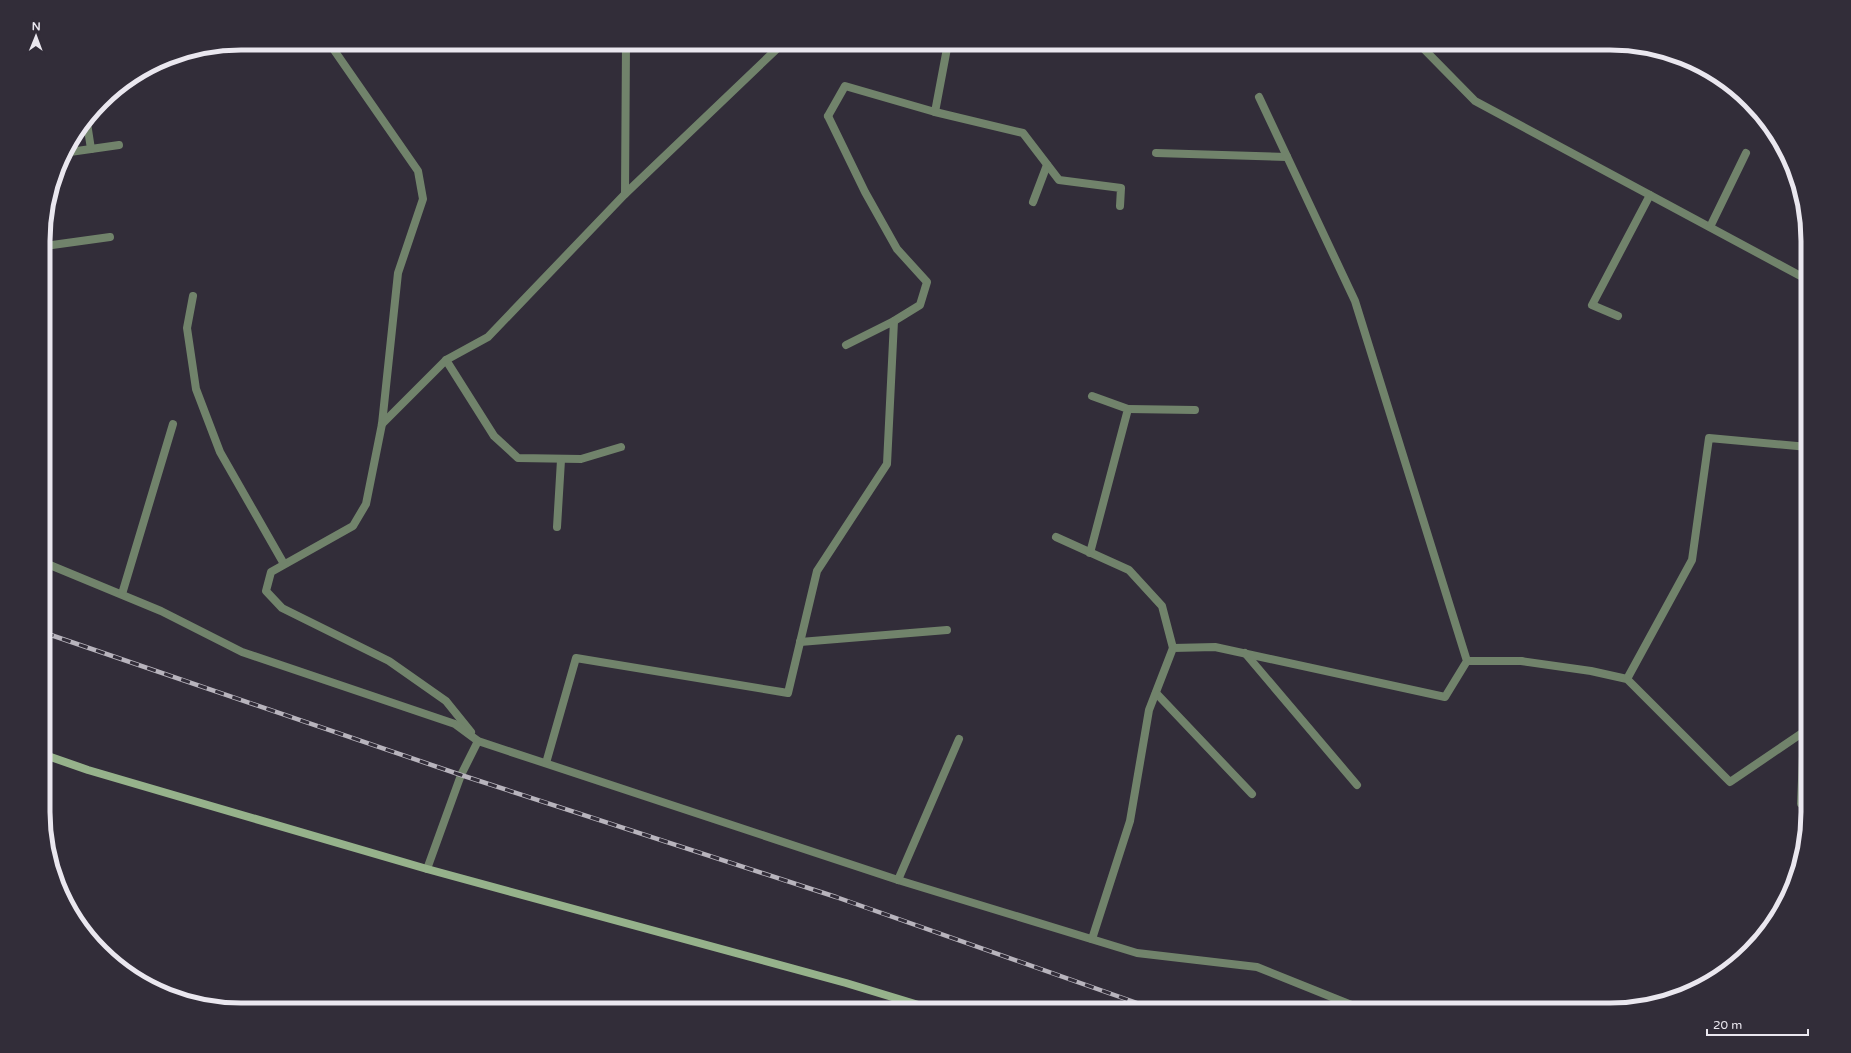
<svg xmlns="http://www.w3.org/2000/svg" width="1851" height="1053" viewBox="0 0 1851 1053" font-family="'Varela Round',sans-serif">
	<style>
		.lines { fill: none; stroke-linecap: round; stroke-linejoin: round }
		.lane { stroke: #71836b; stroke-width: 8 }
		.street { stroke: #71836b; stroke-width: 8 }
		.secondary { stroke: #96b28b; stroke-width: 8 }
		.rail-casing { stroke: #b8b4bd; stroke-width: 4.5 }
		.rail { stroke: #322d39; stroke-width: 3; stroke-dasharray: 9; stroke-linecap: butt }
		.rim { fill: none; stroke: #eae7ef; stroke-width: 5 }
	</style>
	<rect width="100%" height="100%" fill="#322d39"/>
	<g class="lines">
		<g class="lane">
			<path d="M828,116L865,192L897,249L927,282L920,305L894,321"/>
			<path d="M625,194L783,43"/>
			<path d="M1467,661H1521"/>
		</g>
		<g class="street">
			<path d="M333,43L334,50L418,171L423,199L398,273L382,424L366,504L353,526L271,572L266,591L282,608L389,661L446,701L471,732"/>
			<path d="M1418,43L1475,101L1808,280"/>
			<path d="M935,112L1023,133L1059,180L1121,188L1120,206"/>
			<path d="M828,116L845,86L935,112L948,43"/>
			<path d="M87,123L91,149"/>
			<path d="M63,153L119,145"/>
			<path d="M1156,153L1287,157"/>
			<path d="M1033,202L1047,165"/>
			<path d="M1710,227L1746,153"/>
			<path d="M45,246L110,237"/>
			<path d="M193,296L187,328L196,389L220,452L284,564"/>
			<path d="M1618,316L1592,305L1650,195"/>
			<path d="M446,360L494,436L518,458L581,459L621,447"/>
			<path d="M1128,409L1195,410"/>
			<path d="M382,424L446,360L488,337L625,194L626,43"/>
			<path d="M557,527L561,460"/>
			<path d="M1056,537L1129,570L1162,606L1173,648"/>
			<path d="M1090,553L1128,409L1092,396"/>
			<path d="M45,563L161,611L242,652L455,724L478,741L898,880L1137,953L1257,967L1364,1010"/>
			<path d="M122,594L173,424"/>
			<path d="M800,642L947,630"/>
			<path d="M1245,653L1357,785"/>
			<path d="M1521,661L1591,671L1627,679L1730,782L1808,729"/>
			<path d="M1627,679L1692,560L1709,438L1808,447"/>
			<path d="M1156,693L1252,794"/>
			<path d="M1804,732L1801,804L1808,807"/>
			<path d="M546,763L576,658L788,693L817,571L887,464L894,321L846,345"/>
			<path d="M427,869L461,775L478,741"/>
			<path d="M898,880L959,739"/>
			<path d="M1092,939L1130,821L1149,710L1173,648L1215,647L1445,697L1467,661L1355,301L1259,97"/>
		</g>
		<path class="secondary" d="M45,755L88,770L427,869L846,983L935,1010"/>
		<g class="rail-casing">
			<path id="rail" d="M45,633L461,775L836,897L1157,1010"/>
		</g>
		<use href="#rail" class="rail"/>
	</g>
	<path d="M0 0H1851V1053H0ZM241 50H1610A191 191 0 0 1 1801 241V812A191 191 0 0 1 1610 1003H241A191 191 0 0 1 50 812V241A191 191 0 0 1 241 50Z" fill="#322d39" fill-rule="evenodd"/>
	<path class="rim" d="M241 50H1610A191 191 0 0 1 1801 241V812A191 191 0 0 1 1610 1003H241A191 191 0 0 1 50 812V241A191 191 0 0 1 241 50Z"/>
	<g transform="translate(36 36) rotate(1)" stroke="#322d39" stroke-width="3" paint-order="stroke">
	<path d="M0-3L7 15L0 10L-7 15Z" fill="#eae7ef"/>
	<text y="-6" font-size="11" font-weight="bold" text-anchor="middle" fill="#eae7ef">N</text>
	</g>
	<path d="M1707 1029v6h101v-6" fill="none" stroke="#eae7ef" stroke-width="2"/>
	<text x="1713" y="1029" font-size="12" fill="#eae7ef" stroke="#322d39" stroke-width="3" paint-order="stroke">20 m</text>
</svg>
